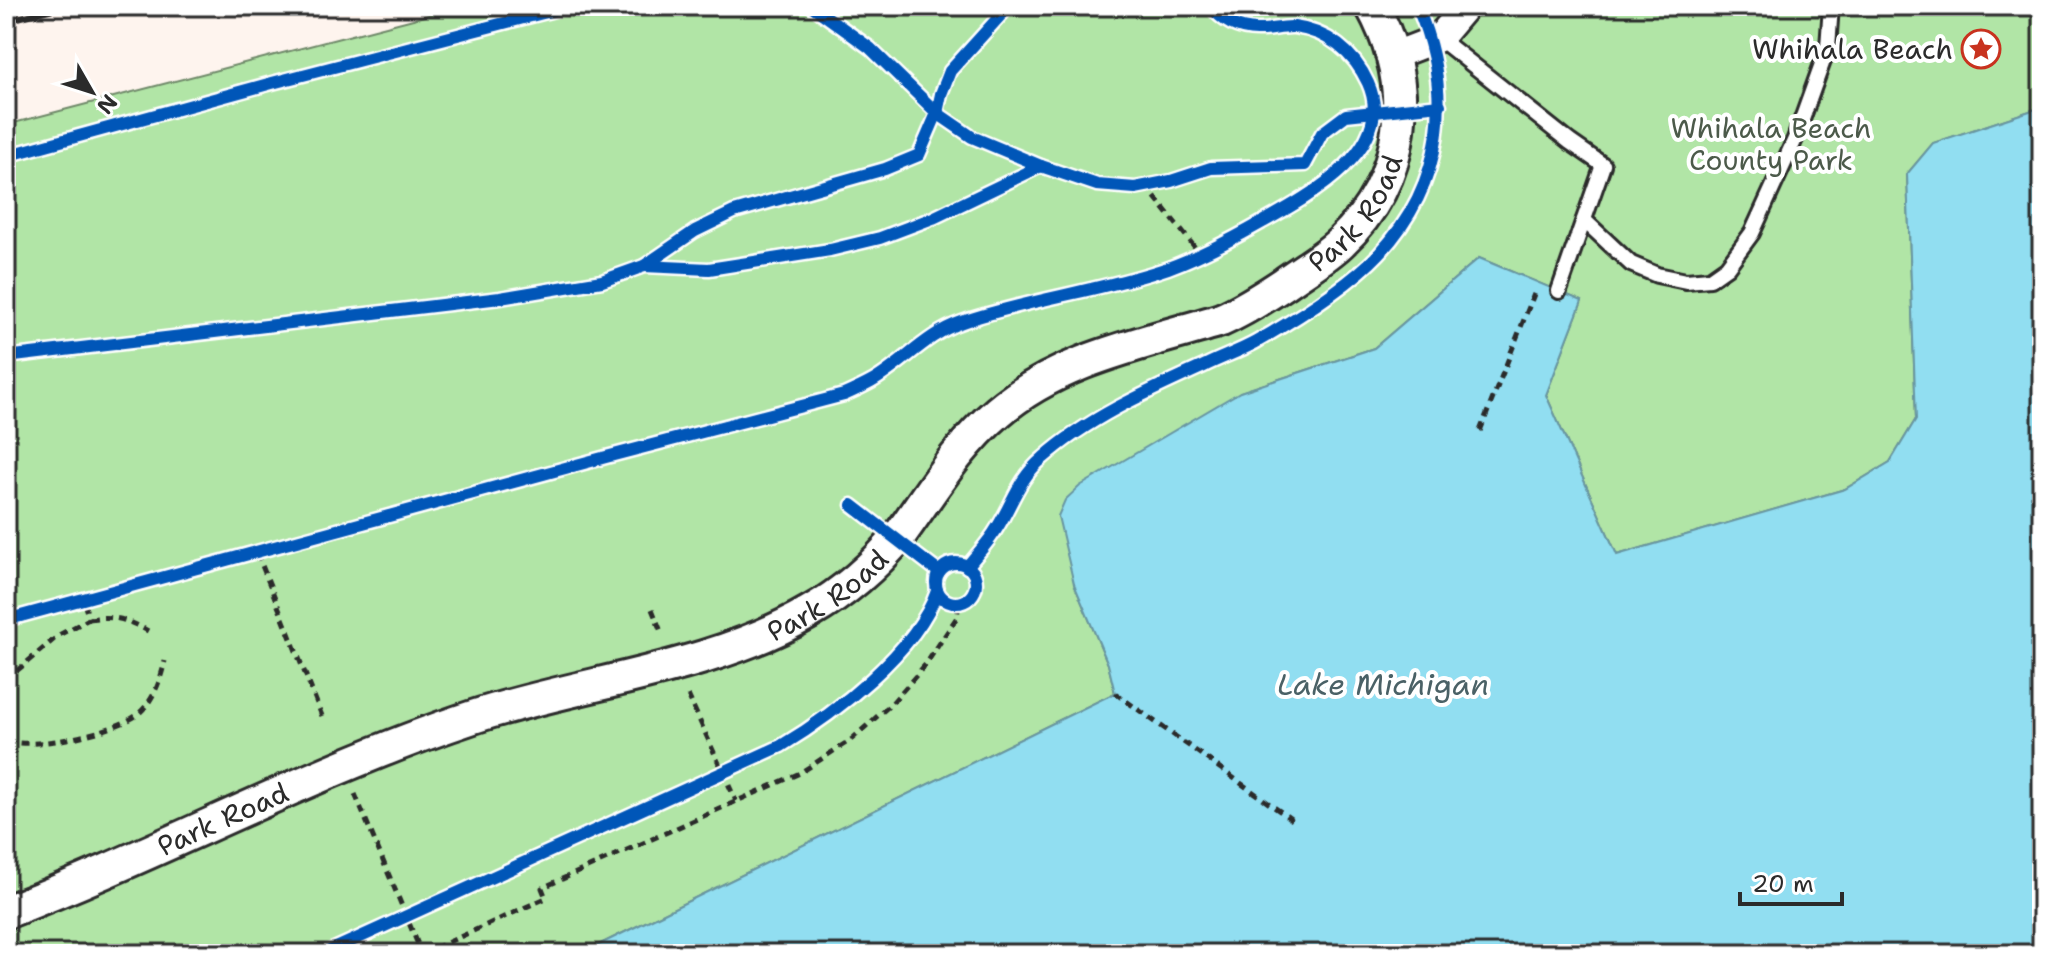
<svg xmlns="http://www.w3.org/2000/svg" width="2048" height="960" viewBox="0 0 2048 960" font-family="'Shantell Sans',sans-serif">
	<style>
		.green { fill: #b1e5a6; stroke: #6e8868; stroke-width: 2 }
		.water { fill: #91def1; stroke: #6896a2; stroke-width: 2 }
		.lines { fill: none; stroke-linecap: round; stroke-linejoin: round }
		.service-casing { stroke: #2b2b2b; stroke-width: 20 }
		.minor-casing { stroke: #2b2b2b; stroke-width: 32 }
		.tertiary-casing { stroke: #2b2b2b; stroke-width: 38 }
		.path { stroke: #2b2b2b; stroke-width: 5; stroke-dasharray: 8 6; stroke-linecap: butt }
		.service { stroke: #fff; stroke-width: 14 }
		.minor { stroke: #fff; stroke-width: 26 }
		.tertiary { stroke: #fff; stroke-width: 32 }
		.rail { stroke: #2b2b2b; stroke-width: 6 }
		.cycleway-casing { stroke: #fff; stroke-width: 17 }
		.cycleway { stroke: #0057b8; stroke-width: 12 }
		.labels { text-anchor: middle; stroke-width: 8; stroke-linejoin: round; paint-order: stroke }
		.poi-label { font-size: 28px; fill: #2b2b2b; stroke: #fff; text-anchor: end }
		.park-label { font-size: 28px; fill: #4c5a4a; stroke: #fff }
		.street-label { font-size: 28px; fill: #2b2b2b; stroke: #fff }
		.water-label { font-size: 30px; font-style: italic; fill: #4a6166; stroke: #fff }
	</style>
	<rect width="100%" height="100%" fill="#fef4ee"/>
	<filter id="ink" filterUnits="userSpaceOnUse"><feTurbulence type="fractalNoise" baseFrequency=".0125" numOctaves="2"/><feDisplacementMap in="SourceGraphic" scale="16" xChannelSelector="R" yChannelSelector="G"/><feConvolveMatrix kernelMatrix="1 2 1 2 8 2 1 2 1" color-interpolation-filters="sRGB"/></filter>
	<g filter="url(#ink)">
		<path class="green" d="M463,6H2042V107L1933,143L1907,174L1916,419L1890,462L1845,489L1617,555L1546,395L1582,301L1479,258L1374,348L1240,392L1074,584L1108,664L1115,693L580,954H6V125Z"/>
		<path class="water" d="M2042,107V954H580L1115,693L1108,664L1074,584L1058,516L1065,500L1080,486L1240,392L1374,348L1479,258L1582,301L1546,395L1617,555L1845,489L1890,462L1916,419L1907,174L1933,143Z"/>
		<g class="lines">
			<g class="service-casing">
				<g id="service">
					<path d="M1439,38L1570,142L1603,165L1559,291"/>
					<path d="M1584,220L1631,264L1657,275L1686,281L1710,279L1727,267L1752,233L1795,139L1828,47L1831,6"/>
				</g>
			</g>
			<g class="minor-casing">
				<path id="minor" d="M1395,55L1439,38L1466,6"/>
			</g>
			<g class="tertiary-casing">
				<g id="tertiary">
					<path id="s1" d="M6,912C163,852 313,770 473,717C583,681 709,671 810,612C842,594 876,565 899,536C931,492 957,447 998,412C1059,359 1146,343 1221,320C1244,310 1264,297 1285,283C1303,270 1324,258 1340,243C1408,179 1416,86 1372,6"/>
				</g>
			</g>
			<g class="path">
				<path d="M1146,186L1201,255"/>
				<path d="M1480,431L1534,294"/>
				<path d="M257,553L322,716"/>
				<path d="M652,609L662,634"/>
				<path d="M89,619C114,615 126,619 148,631"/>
				<path d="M6,680L59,635L89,619L83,600"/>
				<path d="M1115,693L1295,822"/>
				<path d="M688,695L736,801"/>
				<path d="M6,740C32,751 114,732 137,715C154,701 160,681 165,661"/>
				<path d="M355,794L422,954"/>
				<path d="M422,954L546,898L542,888L800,773L852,739L891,704L926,664L957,617L959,603"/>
			</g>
			<use href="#service" class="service"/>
			<use href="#minor" class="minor"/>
			<use href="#tertiary" class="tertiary"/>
			<path class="rail" d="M6,21L65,6"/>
			<g class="cycleway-casing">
				<g id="cycleway">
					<path d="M812,6L870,48L937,113L972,137L1041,166L1097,185L1135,188L1171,181L1211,168L1305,165L1322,133L1346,115L1440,105"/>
					<path d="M6,156L272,83L570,6"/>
					<path d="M644,266L709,269L830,250L880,238L933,218L1041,166"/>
					<path d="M6,357L500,298L602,281L644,266L695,231L734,212L885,169L919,155L937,113L941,94L950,71L1009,6"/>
					<path d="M852,505L939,572"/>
					<circle cx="956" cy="583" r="20"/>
					<path d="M967,567C977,554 989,542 997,528C1013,503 1018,479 1043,458C1089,417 1151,390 1206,365C1222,357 1240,351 1256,342C1294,320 1349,286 1379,254C1445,183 1454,93 1417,6"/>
					<path d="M6,620L606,457L844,395C853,391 862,387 871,382C903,364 926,334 962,322C1029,299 1101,291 1168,268C1201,256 1231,240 1261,223C1306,198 1398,149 1368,83C1354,52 1327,31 1294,27C1282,26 1269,31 1257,30C1239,30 1221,21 1211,6"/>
					<path d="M323,954L781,746C833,715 917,651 937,591"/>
				</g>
			</g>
			<use href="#cycleway" class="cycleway"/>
		</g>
	</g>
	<defs>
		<g id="sight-ring" transform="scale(2)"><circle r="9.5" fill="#fff" stroke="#c8321e" stroke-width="1.5"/><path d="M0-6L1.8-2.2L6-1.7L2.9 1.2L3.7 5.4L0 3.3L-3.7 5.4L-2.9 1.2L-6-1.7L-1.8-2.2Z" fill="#c8321e"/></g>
	</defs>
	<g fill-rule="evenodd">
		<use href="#sight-ring" x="1981" y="49"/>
	</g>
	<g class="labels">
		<g class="poi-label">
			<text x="1953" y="59">Whihala Beach</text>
		</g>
		<g class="park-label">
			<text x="1771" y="138">Whihala Beach<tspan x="1771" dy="32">County Park</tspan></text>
		</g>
		<g class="street-label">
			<text dy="10" stroke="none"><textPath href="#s1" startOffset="1556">Park Road</textPath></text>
			<text dy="10" stroke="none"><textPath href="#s1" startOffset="884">Park Road</textPath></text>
			<text dy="10" stroke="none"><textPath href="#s1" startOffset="236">Park Road</textPath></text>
		</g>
		<g class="water-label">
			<text x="1383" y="695">Lake Michigan</text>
		</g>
	</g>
	<rect width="2048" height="960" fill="none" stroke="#fff" stroke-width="32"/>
	<rect x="16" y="16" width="2016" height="928" fill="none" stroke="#2b2b2b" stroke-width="3" filter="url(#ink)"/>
	<g transform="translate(92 92) rotate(129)" stroke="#ffffff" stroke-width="6" paint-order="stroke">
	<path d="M0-6L14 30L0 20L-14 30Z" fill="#2b2b2b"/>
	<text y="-12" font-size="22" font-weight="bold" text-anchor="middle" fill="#2b2b2b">N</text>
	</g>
	<path d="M1740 892v12h102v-12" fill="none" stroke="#2b2b2b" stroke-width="4"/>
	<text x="1752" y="892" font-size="24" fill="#2b2b2b" stroke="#ffffff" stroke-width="6" paint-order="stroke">20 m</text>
</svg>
